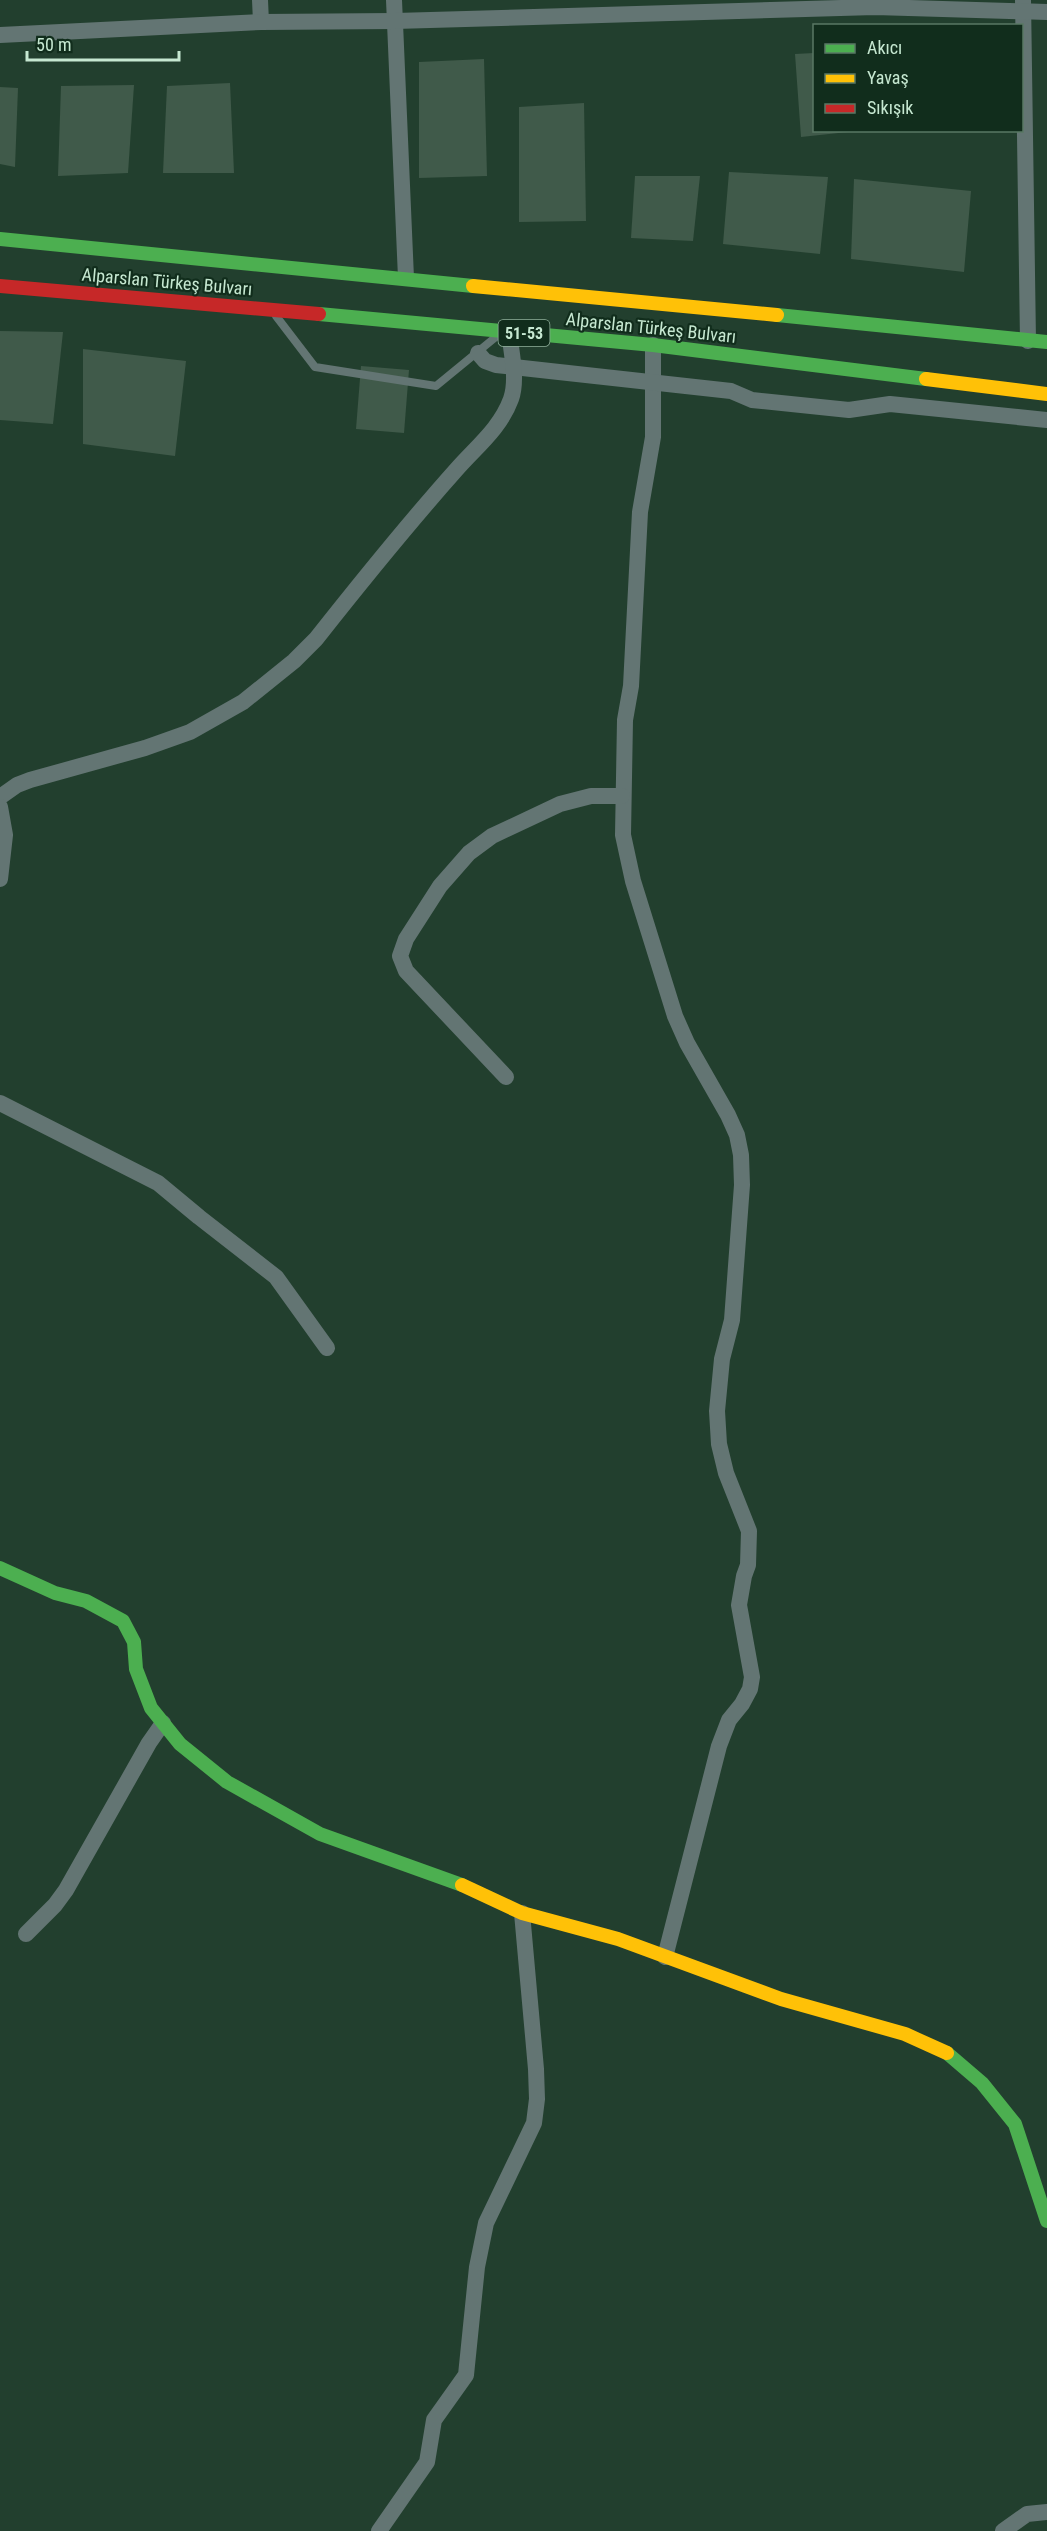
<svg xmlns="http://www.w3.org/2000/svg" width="1047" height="2531" viewBox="0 0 1047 2531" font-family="'Roboto Condensed',sans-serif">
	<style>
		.building { fill: #405a4a }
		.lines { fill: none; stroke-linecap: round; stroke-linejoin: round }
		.lane { stroke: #637573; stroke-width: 8 }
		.street { stroke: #637573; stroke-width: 16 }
		.fast { stroke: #4caf50; stroke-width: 14 }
		.slow { stroke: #ffc107; stroke-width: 14 }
		.jam { stroke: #c62828; stroke-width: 14 }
		.labels { text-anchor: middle; stroke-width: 4.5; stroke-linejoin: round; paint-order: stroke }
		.shield { fill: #112d1c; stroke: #90b09b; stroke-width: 1.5 }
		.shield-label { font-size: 16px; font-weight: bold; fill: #c6e8d1 }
		.street-label { font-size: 18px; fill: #c6e8d1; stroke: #112d1c }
	</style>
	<rect width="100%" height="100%" fill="#223f2e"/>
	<g class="building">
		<path d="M814,53V130L848,132L801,137L795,54Z"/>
		<path d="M484,59L487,176L419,178V62Z"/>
		<path d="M230,83L234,173H163L167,86Z"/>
		<path d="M134,85L128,173L58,176L61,86Z"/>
		<path d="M0,87L18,88L15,167L0,164Z"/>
		<path d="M584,103L586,221L519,222V107Z"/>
		<path d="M729,172L828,177L820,254L723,244Z"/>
		<path d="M635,176H700L693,241L631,238Z"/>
		<path d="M854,179L971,191L964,272L851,259Z"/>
		<path d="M0,331L63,332L53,424L0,420Z"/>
		<path d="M83,349L186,361L175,456L83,444Z"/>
		<path d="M361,366L409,370L404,433L356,429Z"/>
	</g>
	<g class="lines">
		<path class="lane" d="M276,316L315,367L436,386L497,336"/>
		<g class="street">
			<path d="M260,0L261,22"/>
			<path d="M394,0L406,278"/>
			<path d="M1023,0L1028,341"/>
			<path d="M0,35L261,22L395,21L875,7L1047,12"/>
			<path d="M653,345V437L640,512L631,686L625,720L623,835L633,881L675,1016L687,1043L728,1115L737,1135L741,1155L742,1185L732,1320L722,1359L717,1411L719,1444L726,1473L749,1531L748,1565L744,1576L739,1605L752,1677L750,1689L742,1704L729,1720L719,1746L665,1957"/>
			<path d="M478,353L485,361L496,365L731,391L752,400L849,410L890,404L1047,420"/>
			<path d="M0,797L17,785L30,780L145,748L190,732L243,702L294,661L316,639C361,582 407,525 456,470C476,447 500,429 511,399C518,379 511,352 509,331"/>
			<path d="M0,807L5,835L0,879"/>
			<path d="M506,1077L406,971L400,956L406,939L440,886L469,853L492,836L560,804L591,796H622"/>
			<path d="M0,1103L158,1183L199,1217L276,1277L327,1348"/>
			<path d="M26,1934L55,1905L66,1890L149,1743L163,1723"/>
			<path d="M379,2531L427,2462L434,2420L466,2375L477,2267L486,2223L534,2123L537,2099L536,2069L522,1913"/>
			<path d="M1003,2531L1027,2514L1047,2512"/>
		</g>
		<g class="fast">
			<path d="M0,239L473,286"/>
			<path d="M319,314L653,345L926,379"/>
			<path d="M777,315L1047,342"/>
			<path d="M0,1568L55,1593L86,1601L123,1621L134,1642L136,1669L151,1708L180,1744L227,1782L320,1834L462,1885"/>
			<path d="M947,2053L982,2083L1015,2124L1047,2221"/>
		</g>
		<g class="slow">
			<path d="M473,286L777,315"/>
			<path d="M926,379L1047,394"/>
			<path d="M462,1885L522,1913L618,1939L781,1999L905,2034L947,2053"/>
		</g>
		<path class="jam" d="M0,286L319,314"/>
	</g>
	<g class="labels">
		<rect class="shield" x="498.5" y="320" width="51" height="26" rx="4.5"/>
		<g class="shield-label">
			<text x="524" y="339">51-53</text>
		</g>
		<g class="street-label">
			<text transform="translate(167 282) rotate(5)" y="6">Alparslan Türkeş Bulvarı</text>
			<text transform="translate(651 328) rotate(6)" y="6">Alparslan Türkeş Bulvarı</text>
		</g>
	</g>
	<rect x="813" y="24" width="210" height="108" fill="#112d1c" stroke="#597864" stroke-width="1.5"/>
	<rect x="825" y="44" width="30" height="9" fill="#4caf50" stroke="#597864" stroke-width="1.5"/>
	<text x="867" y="54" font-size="18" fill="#c6e8d1">Akıcı</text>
	<rect x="825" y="74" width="30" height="9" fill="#ffc107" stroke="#597864" stroke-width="1.5"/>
	<text x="867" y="84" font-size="18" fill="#c6e8d1">Yavaş</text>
	<rect x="825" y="104" width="30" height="9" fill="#c62828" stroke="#597864" stroke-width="1.5"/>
	<text x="867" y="114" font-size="18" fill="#c6e8d1">Sıkışık</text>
	<path d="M27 51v9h152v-9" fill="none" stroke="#c6e8d1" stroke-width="3"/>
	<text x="36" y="51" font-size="18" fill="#c6e8d1" stroke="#112d1c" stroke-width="4.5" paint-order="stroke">50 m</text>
</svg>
